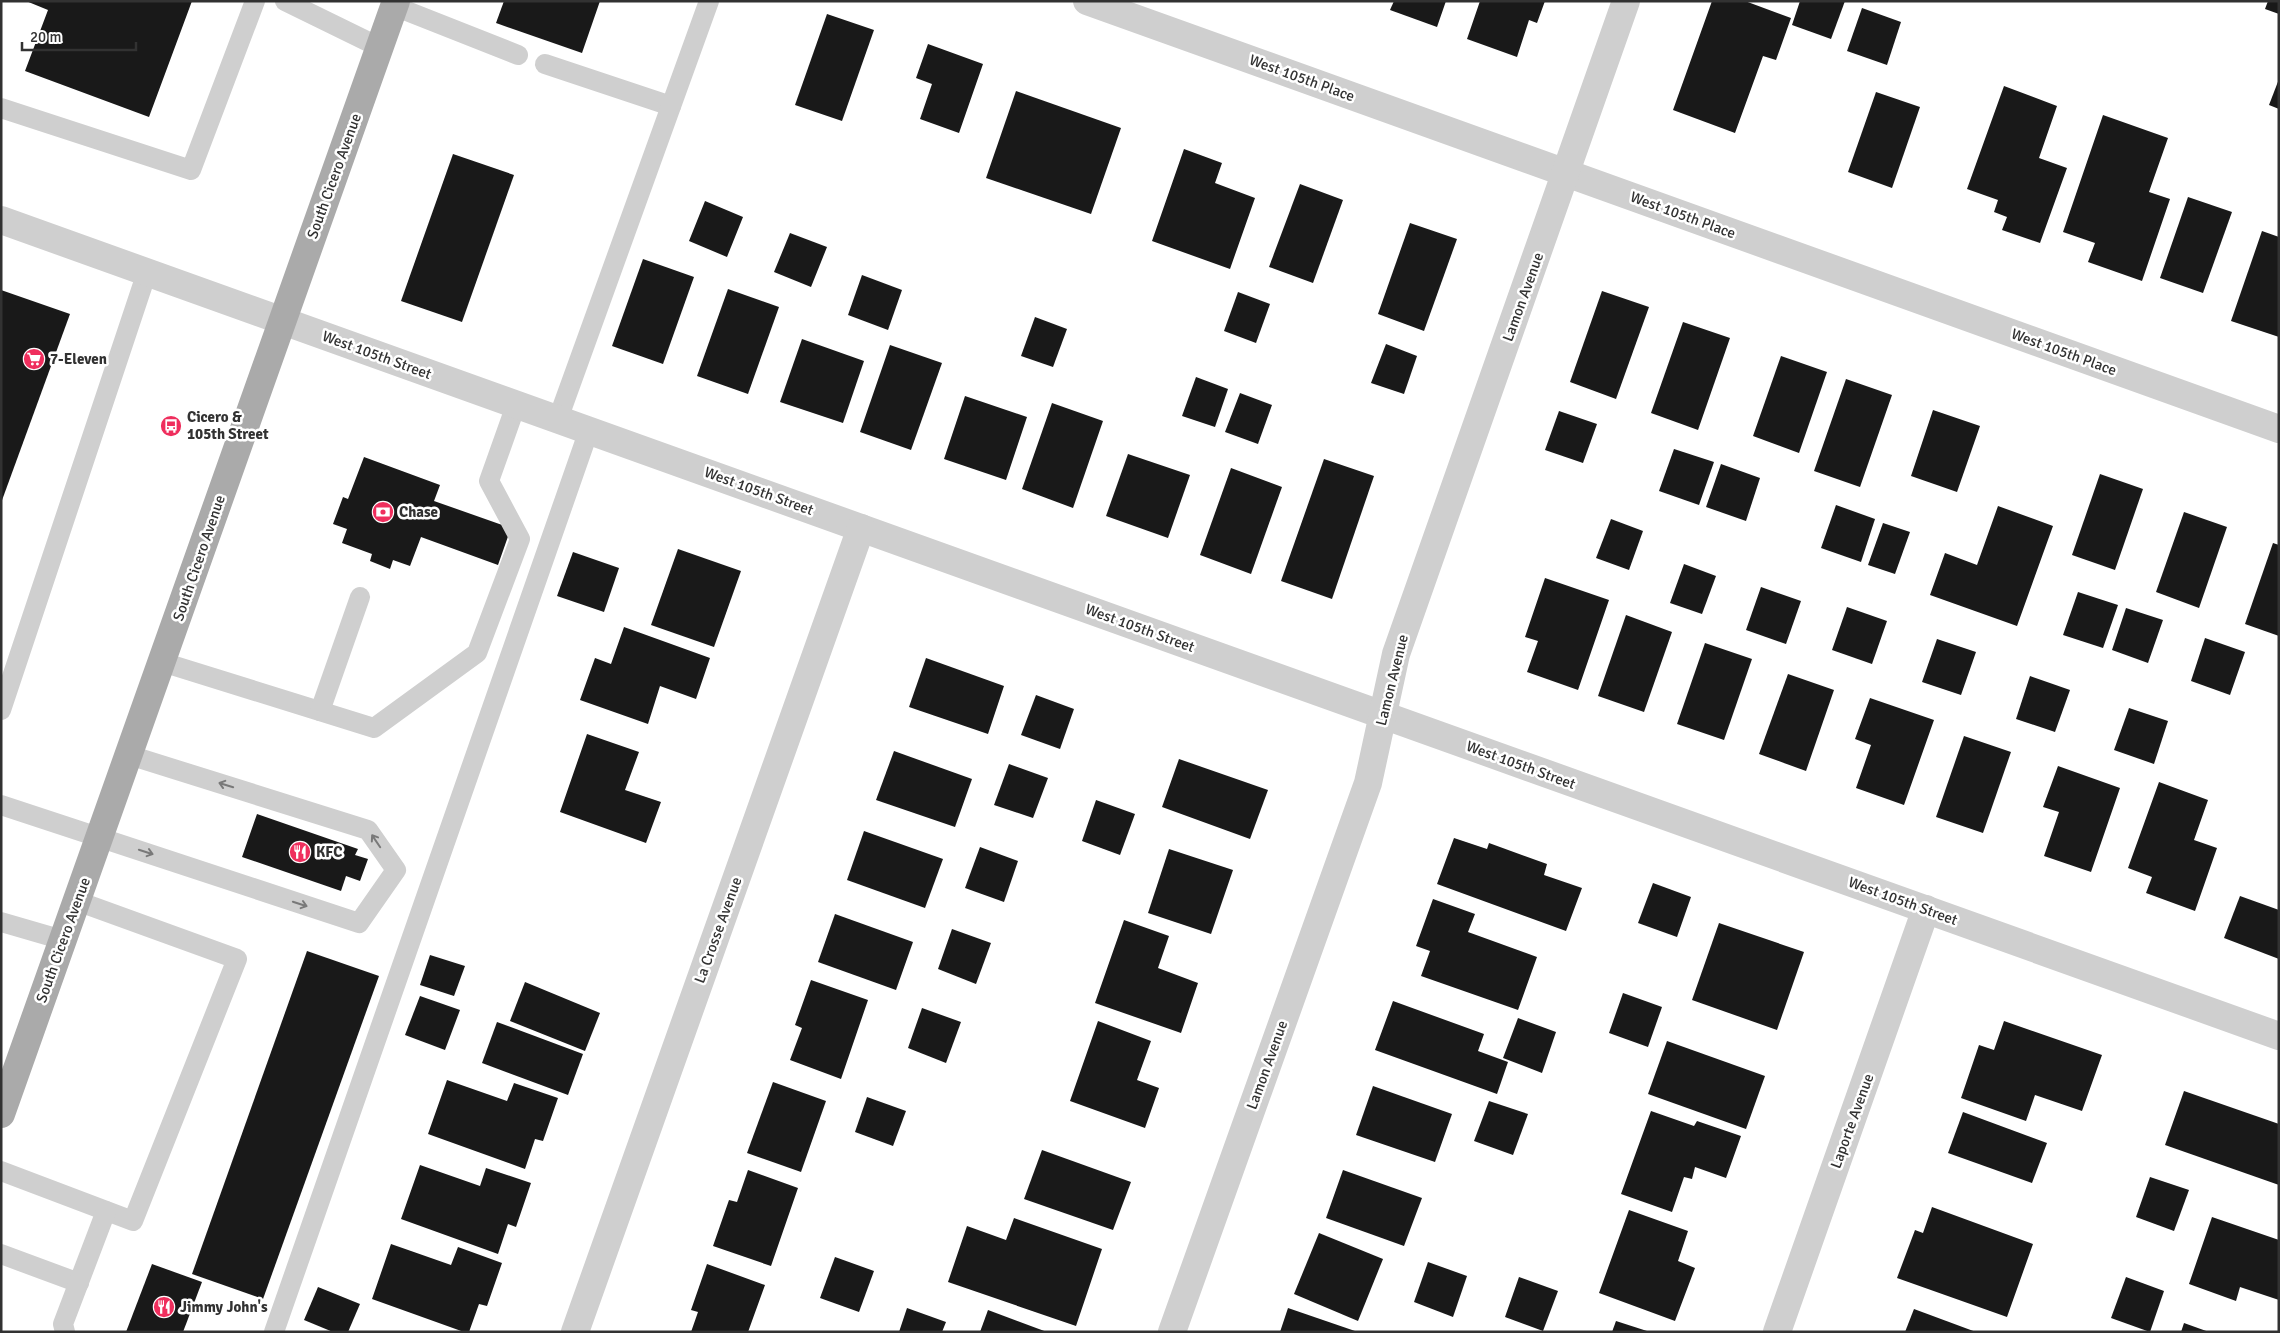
<svg xmlns="http://www.w3.org/2000/svg" width="2280" height="1333" viewBox="0 0 2280 1333" font-family="Signika,sans-serif">
	<style>
		.building { fill: #191919 }
		.lines { fill: none; stroke-linecap: round; stroke-linejoin: round }
		.service { stroke: #cfcfcf; stroke-width: 20 }
		.minor { stroke: #cfcfcf; stroke-width: 28 }
		.primary { stroke: #aaa; stroke-width: 28 }
		.oneway { stroke: #797979 }
		.labels { text-anchor: middle; stroke-width: 5; stroke-linejoin: round; paint-order: stroke }
		.street-label { font-size: 15px; fill: #323232; stroke: #fff }
		.poi-label { font-size: 15px; font-weight: bold; fill: #323232; stroke: #fff; text-anchor: start }
	</style>
	<rect width="100%" height="100%" fill="#fff"/>
	<g class="building">
		<path d="M26,1H192L149,117L25,71L48,10Z"/>
		<path d="M504,1H600L582,53L496,23Z"/>
		<path d="M1394,1H1446L1437,27L1390,10Z"/>
		<path d="M1480,1H1545L1537,23L1529,20L1517,57L1467,39Z"/>
		<path d="M1712,1H1745L1791,18L1776,60L1763,56L1735,133L1673,110Z"/>
		<path d="M1800,1H1845L1831,39L1792,25Z"/>
		<path d="M2268,1H2279V14L2265,9Z"/>
		<path d="M1862,8L1901,22L1887,65L1847,51Z"/>
		<path d="M827,14L874,30L842,121L795,105Z"/>
		<path d="M928,44L983,64L959,133L920,119L932,84L916,78Z"/>
		<path d="M2279,79V109L2269,105Z"/>
		<path d="M2004,86L2057,106L2039,158L2067,168L2040,243L2002,230L2007,217L1994,212L1998,200L1967,189Z"/>
		<path d="M1016,91L1121,128L1091,214L986,178Z"/>
		<path d="M1876,92L1920,107L1892,188L1848,172Z"/>
		<path d="M2103,115L2168,138L2149,192L2170,199L2142,281L2088,262L2095,243L2063,232Z"/>
		<path d="M1184,149L1222,163L1215,183L1255,198L1230,269L1152,241Z"/>
		<path d="M453,154L514,175L462,322L401,301Z"/>
		<path d="M1300,184L1343,200L1313,283L1269,267Z"/>
		<path d="M2188,197L2232,212L2203,293L2160,278Z"/>
		<path d="M705,201L743,217L727,257L689,241Z"/>
		<path d="M1410,223L1457,239L1424,331L1378,314Z"/>
		<path d="M2262,231L2279,237V337L2231,321Z"/>
		<path d="M790,233L827,247L811,287L774,272Z"/>
		<path d="M643,259L694,277L663,364L612,346Z"/>
		<path d="M862,275L902,290L888,330L848,315Z"/>
		<path d="M728,289L779,307L748,394L697,376Z"/>
		<path d="M1,290L70,314L1,503Z"/>
		<path d="M1602,291L1649,307L1616,399L1570,382Z"/>
		<path d="M1238,292L1270,304L1256,343L1224,331Z"/>
		<path d="M1035,317L1067,329L1053,367L1021,356Z"/>
		<path d="M1683,322L1730,338L1698,430L1651,413Z"/>
		<path d="M802,339L864,361L843,423L780,402Z"/>
		<path d="M1386,344L1417,356L1404,394L1371,383Z"/>
		<path d="M890,345L942,363L911,450L860,432Z"/>
		<path d="M1781,356L1827,372L1799,453L1753,436Z"/>
		<path d="M1196,377L1228,389L1215,427L1182,416Z"/>
		<path d="M1846,379L1892,395L1860,487L1814,471Z"/>
		<path d="M1240,393L1272,405L1258,444L1225,432Z"/>
		<path d="M965,396L1027,417L1006,480L944,459Z"/>
		<path d="M1052,403L1103,421L1073,508L1022,489Z"/>
		<path d="M1933,410L1980,426L1957,492L1911,476Z"/>
		<path d="M1559,411L1597,424L1583,463L1545,450Z"/>
		<path d="M1674,449L1714,462L1699,505L1659,491Z"/>
		<path d="M1128,454L1190,475L1168,538L1106,516Z"/>
		<path d="M364,457L440,485L434,501L511,528L498,565L421,537L410,566L393,560L390,569L370,561L372,554L342,543L347,529L333,524L343,497L348,499Z"/>
		<path d="M1324,459L1374,476L1332,599L1281,581Z"/>
		<path d="M1721,464L1760,478L1746,521L1706,507Z"/>
		<path d="M1231,468L1282,487L1251,574L1200,555Z"/>
		<path d="M2100,474L2143,489L2115,570L2072,555Z"/>
		<path d="M1836,505L1875,519L1861,562L1821,548Z"/>
		<path d="M1998,506L2053,526L2017,626L1930,595L1945,553L1977,565Z"/>
		<path d="M2184,512L2227,527L2199,608L2156,592Z"/>
		<path d="M1611,519L1643,531L1629,570L1596,558Z"/>
		<path d="M1883,523L1910,532L1895,574L1868,565Z"/>
		<path d="M2273,543L2279,545V636L2245,624Z"/>
		<path d="M678,549L741,571L714,647L651,625Z"/>
		<path d="M573,552L619,568L604,612L557,596Z"/>
		<path d="M1684,564L1716,576L1702,614L1670,603Z"/>
		<path d="M1545,578L1609,600L1578,690L1527,672L1538,641L1525,637Z"/>
		<path d="M1761,587L1801,601L1786,644L1746,630Z"/>
		<path d="M2078,592L2118,605L2103,648L2063,635Z"/>
		<path d="M1847,607L1887,621L1872,664L1832,650Z"/>
		<path d="M2126,608L2163,620L2148,663L2112,650Z"/>
		<path d="M1626,615L1672,632L1644,712L1598,696Z"/>
		<path d="M624,627L710,658L696,699L660,686L648,724L580,700L595,658L611,664Z"/>
		<path d="M2205,638L2245,652L2230,695L2191,681Z"/>
		<path d="M1937,639L1976,652L1961,695L1922,682Z"/>
		<path d="M1705,643L1752,659L1724,740L1677,724Z"/>
		<path d="M926,658L1004,686L988,734L909,707Z"/>
		<path d="M1788,674L1834,690L1806,771L1759,754Z"/>
		<path d="M2030,676L2070,690L2055,732L2016,719Z"/>
		<path d="M1036,695L1074,709L1060,749L1021,735Z"/>
		<path d="M1870,698L1934,720L1904,805L1856,788L1871,745L1855,739Z"/>
		<path d="M2129,708L2168,721L2154,764L2114,750Z"/>
		<path d="M587,734L639,752L625,790L661,802L646,843L560,812Z"/>
		<path d="M1964,736L2011,752L1983,833L1936,817Z"/>
		<path d="M894,751L972,779L955,827L876,800Z"/>
		<path d="M1179,759L1268,790L1250,839L1162,807Z"/>
		<path d="M1009,764L1048,778L1033,818L994,805Z"/>
		<path d="M2058,766L2120,788L2091,872L2044,856L2059,812L2043,807Z"/>
		<path d="M2159,782L2208,800L2194,840L2217,848L2195,911L2146,893L2152,877L2128,868Z"/>
		<path d="M1096,800L1135,814L1120,855L1082,841Z"/>
		<path d="M257,814L358,849L355,855L368,859L360,881L346,876L341,891L242,857Z"/>
		<path d="M864,831L943,859L925,908L847,880Z"/>
		<path d="M1454,838L1487,849L1489,843L1547,864L1544,875L1582,888L1566,931L1437,884Z"/>
		<path d="M980,847L1018,861L1004,902L965,888Z"/>
		<path d="M1169,849L1233,870L1211,934L1148,913Z"/>
		<path d="M1653,883L1691,897L1677,937L1638,923Z"/>
		<path d="M2240,896L2279,910V959L2224,938Z"/>
		<path d="M1433,899L1475,914L1468,932L1537,957L1518,1010L1421,976L1430,951L1416,946Z"/>
		<path d="M835,914L913,942L896,990L818,962Z"/>
		<path d="M1124,920L1169,936L1158,968L1198,983L1181,1033L1095,1003Z"/>
		<path d="M1719,923L1804,952L1777,1030L1692,1000Z"/>
		<path d="M952,929L991,943L976,984L938,969Z"/>
		<path d="M307,951L379,976L263,1299L192,1274Z"/>
		<path d="M430,955L465,966L454,996L420,985Z"/>
		<path d="M811,980L868,1000L841,1079L790,1060L802,1028L795,1025Z"/>
		<path d="M525,982L600,1013L585,1051L510,1021Z"/>
		<path d="M1623,993L1662,1007L1648,1047L1609,1033Z"/>
		<path d="M420,996L460,1010L445,1050L405,1035Z"/>
		<path d="M1393,1001L1484,1034L1478,1051L1508,1062L1497,1094L1375,1050Z"/>
		<path d="M922,1008L961,1022L946,1063L908,1048Z"/>
		<path d="M1518,1018L1556,1032L1542,1073L1503,1058Z"/>
		<path d="M1098,1021L1151,1041L1137,1080L1159,1088L1145,1128L1070,1101Z"/>
		<path d="M2004,1021L2102,1055L2082,1111L2035,1095L2026,1121L1961,1098L1979,1045L1994,1050Z"/>
		<path d="M497,1022L583,1054L568,1095L482,1063Z"/>
		<path d="M1667,1041L1765,1076L1746,1129L1648,1094Z"/>
		<path d="M447,1080L507,1101L514,1083L558,1098L543,1141L535,1139L525,1169L428,1134Z"/>
		<path d="M773,1082L826,1101L801,1172L747,1153Z"/>
		<path d="M1373,1086L1452,1114L1435,1162L1356,1135Z"/>
		<path d="M2184,1091L2279,1124V1185L2165,1145Z"/>
		<path d="M867,1097L906,1111L893,1146L855,1132Z"/>
		<path d="M1489,1101L1528,1114L1513,1155L1474,1141Z"/>
		<path d="M1651,1111L1694,1126L1697,1121L1741,1136L1726,1178L1695,1167L1692,1179L1684,1177L1672,1212L1621,1194Z"/>
		<path d="M1963,1112L2047,1143L2032,1183L1948,1153Z"/>
		<path d="M1042,1150L1131,1182L1113,1230L1024,1199Z"/>
		<path d="M420,1165L480,1186L486,1168L531,1183L516,1227L508,1224L498,1254L401,1219Z"/>
		<path d="M748,1170L798,1188L771,1266L713,1246L729,1200L737,1202Z"/>
		<path d="M1343,1170L1422,1198L1404,1246L1326,1218Z"/>
		<path d="M2150,1177L2189,1190L2174,1231L2136,1217Z"/>
		<path d="M1932,1207L2033,1244L2007,1317L1897,1278L1915,1230L1923,1233Z"/>
		<path d="M1629,1210L1688,1231L1678,1261L1695,1268L1675,1321L1599,1293Z"/>
		<path d="M2212,1217L2279,1240V1300L2240,1287L2236,1301L2189,1284Z"/>
		<path d="M1014,1218L1102,1249L1076,1326L948,1282L967,1226L1006,1240Z"/>
		<path d="M1319,1233L1383,1259L1358,1321L1294,1294Z"/>
		<path d="M391,1244L451,1265L458,1247L502,1263L487,1306L479,1304L469,1332H464L372,1299Z"/>
		<path d="M835,1257L874,1271L859,1312L820,1298Z"/>
		<path d="M1428,1262L1467,1276L1453,1317L1414,1302Z"/>
		<path d="M152,1264L202,1282L183,1332H126Z"/>
		<path d="M707,1264L765,1285L748,1332H691L698,1312L691,1310Z"/>
		<path d="M1519,1277L1558,1291L1543,1331L1505,1317Z"/>
		<path d="M2126,1277L2164,1291L2150,1332L2111,1318Z"/>
		<path d="M318,1287L360,1304L348,1332H333L304,1320Z"/>
		<path d="M907,1308L946,1322L942,1332H899Z"/>
		<path d="M1288,1308L1355,1331V1332H1280Z"/>
		<path d="M1914,1309L1976,1332H1905Z"/>
		<path d="M988,1310L1047,1332H980Z"/>
		<path d="M1616,1321L1647,1331L1646,1332H1612Z"/>
		<path d="M2184,1323L2209,1332H2181Z"/>
	</g>
	<g class="lines">
		<g class="service">
			<path d="M285,1L379,47"/>
			<path d="M394,6L518,55"/>
			<path d="M545,64L671,106"/>
			<path d="M1,108L191,170L255,1"/>
			<path d="M558,419L709,1"/>
			<path d="M162,662L374,728L477,653L520,539L489,481L516,405"/>
			<path d="M1,710L147,272"/>
			<path d="M320,711L360,597"/>
			<path d="M1,805L359,923L396,870L368,830L129,755"/>
			<path d="M1,922L63,940"/>
			<path d="M1,1171L133,1221L237,959L77,901"/>
			<path d="M1,1254L79,1283"/>
			<path d="M65,1332L63,1324L106,1211"/>
			<path d="M274,1332L589,430"/>
		</g>
		<g class="minor">
			<path d="M1087,1L2279,429"/>
			<path d="M1,220L2279,1036"/>
			<path d="M575,1332L861,528"/>
			<path d="M1172,1332L1368,783L1396,654L1626,1"/>
			<path d="M1777,1332L1926,909"/>
		</g>
		<path class="primary" d="M1,1114L396,1"/>
	</g>
	<defs><path id="oneway-shaft" d="M-6 0H5M1.5-3L5.5 0L1.5 3" fill="none" stroke-width="1.6" stroke-linecap="round" stroke-linejoin="round" transform="scale(1.25)"/></defs>
	<g class="oneway">
		<use href="#oneway-shaft" transform="translate(226 785) rotate(-163)"/>
		<use href="#oneway-shaft" transform="translate(376 841) rotate(-124)"/>
		<use href="#oneway-shaft" transform="translate(146 852) rotate(18)"/>
		<use href="#oneway-shaft" transform="translate(300 904) rotate(18)"/>
	</g>
	<defs>
		<g id="supermarket-disc" transform="scale(1.125)"><circle r="9.5" fill="#ef2e5d" stroke="#fff"/><path d="M-6-5.5h2.5l.6 2H6L4.5 2H-2.5L-4.4-4H-6ZM-1.5 3.2a1.3 1.3 0 1 0 .1 0ZM3 3.2a1.3 1.3 0 1 0 .1 0Z" fill="#fff"/></g>
		<g id="bus-disc" transform="scale(1.125)"><circle r="9.5" fill="#ef2e5d" stroke="#fff"/><path d="M-5-6H5V4H4V6H2V4H-2V6H-4V4H-5ZM-3.5-4V0h7V-4ZM-3.5 1.2v1.5H-2V1.2ZM2 1.2v1.5H3.5V1.2Z" fill="#fff"/></g>
		<g id="bank-disc" transform="scale(1.125)"><circle r="9.5" fill="#ef2e5d" stroke="#fff"/><path d="M-6-4H6V4H-6ZM0-2.3a2.3 2.3 0 1 0 0 4.6a2.3 2.3 0 1 0 0-4.6Z" fill="#fff"/></g>
		<g id="restaurant-disc" transform="scale(1.125)"><circle r="9.5" fill="#ef2e5d" stroke="#fff"/><path d="M-5-6h1v4h1v-4h1v4h1v-4h1v5L-1.5 .5V6h-2V.5L-5-1ZM5-6V6H3V1.5H1.5Q1.5-4 5-6Z" fill="#fff"/></g>
	</defs>
	<g fill-rule="evenodd">
		<use href="#supermarket-disc" x="34" y="359"/>
		<use href="#bus-disc" x="171" y="426"/>
		<use href="#bank-disc" x="383" y="512"/>
		<use href="#restaurant-disc" x="300" y="852"/>
		<use href="#restaurant-disc" x="164" y="1307"/>
	</g>
	<g class="labels">
		<g class="street-label">
			<text transform="translate(1302 78) rotate(20)" y="5">West 105th Place</text>
			<text transform="translate(334 176) rotate(-70)" y="5">South Cicero Avenue</text>
			<text transform="translate(1683 215) rotate(20)" y="5">West 105th Place</text>
			<text transform="translate(1523 297) rotate(-70)" y="5">Lamon Avenue</text>
			<text transform="translate(2064 352) rotate(20)" y="5">West 105th Place</text>
			<text transform="translate(377 355) rotate(20)" y="5">West 105th Street</text>
			<text transform="translate(759 491) rotate(20)" y="5">West 105th Street</text>
			<text transform="translate(199 558) rotate(-71)" y="5">South Cicero Avenue</text>
			<text transform="translate(1140 628) rotate(20)" y="5">West 105th Street</text>
			<text transform="translate(1392 680) rotate(-76)" y="5">Lamon Avenue</text>
			<text transform="translate(1521 765) rotate(20)" y="5">West 105th Street</text>
			<text transform="translate(1903 901) rotate(20)" y="5">West 105th Street</text>
			<text transform="translate(718 930) rotate(-70)" y="5">La Crosse Avenue</text>
			<text transform="translate(63 940) rotate(-70)" y="5">South Cicero Avenue</text>
			<text transform="translate(1267 1065) rotate(-70)" y="5">Lamon Avenue</text>
			<text transform="translate(1852 1121) rotate(-70)" y="5">Laporte Avenue</text>
		</g>
		<g class="poi-label">
			<text x="50" y="364">7-Eleven</text>
			<text x="187" y="422">Cicero &amp;<tspan x="187" dy="17">105th Street</tspan></text>
			<text x="399" y="517">Chase</text>
			<text x="316" y="857">KFC</text>
			<text x="180" y="1312">Jimmy John's</text>
		</g>
	</g>
	<rect width="2280" height="1333" fill="none" stroke="#323232" stroke-width="5"/>
	<path d="M22 42v8h114v-8" fill="none" stroke="#323232" stroke-width="2.5"/>
	<text x="30" y="42" font-size="15" fill="#323232" stroke="#ffffff" stroke-width="4" paint-order="stroke">20 m</text>
</svg>
